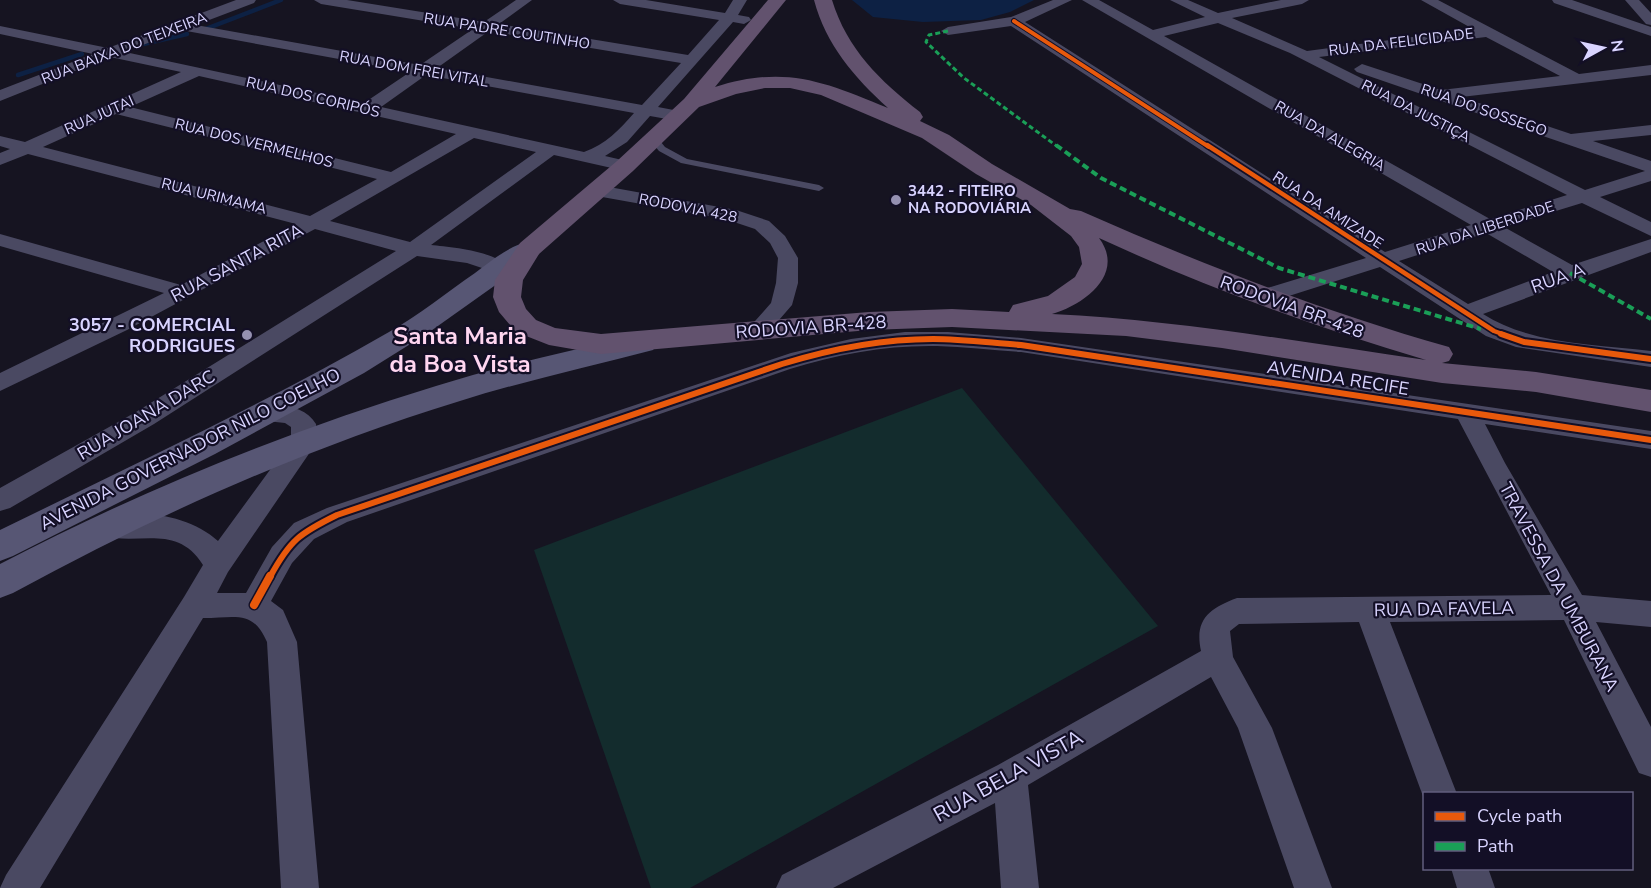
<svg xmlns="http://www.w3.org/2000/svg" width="1651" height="888" viewBox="0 0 1651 888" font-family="'Nunito Sans',sans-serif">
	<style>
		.green { fill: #132c2d }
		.water { fill: #0d2144 }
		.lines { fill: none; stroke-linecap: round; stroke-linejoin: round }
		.stream { stroke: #0d2144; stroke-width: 4.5 }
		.service { fill: #4a4962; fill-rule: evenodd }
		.minor { fill: #4a4962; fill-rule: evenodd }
		.secondary { fill: #575674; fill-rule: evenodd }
		.trunk { fill: #62526e; fill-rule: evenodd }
		.quiet-far1 { stroke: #1a9f57; stroke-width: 3; stroke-dasharray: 5 3; stroke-linecap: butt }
		.quiet { stroke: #1a9f57; stroke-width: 4; stroke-dasharray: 7 4; stroke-linecap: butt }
		.cycleway-far3-casing { stroke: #130f26; stroke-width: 6 }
		.cycleway-far2-casing { stroke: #130f26; stroke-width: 8 }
		.cycleway-far1-casing { stroke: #130f26; stroke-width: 10 }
		.cycleway-casing { stroke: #130f26; stroke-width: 11 }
		.cycleway-far3 { stroke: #e8590c; stroke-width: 4 }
		.cycleway-far2 { stroke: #e8590c; stroke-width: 4.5 }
		.cycleway-far1 { stroke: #e8590c; stroke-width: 6 }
		.cycleway { stroke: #e8590c; stroke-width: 8 }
		.poi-dot { fill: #9591b1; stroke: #130f26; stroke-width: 2 }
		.labels { text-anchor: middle; stroke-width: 4.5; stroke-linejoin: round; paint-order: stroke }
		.far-street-label { font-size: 15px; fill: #d9d4ff; stroke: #130f26 }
		.far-poi-label { font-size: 15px; font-weight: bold; fill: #d9d4ff; stroke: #130f26; text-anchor: start }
		.street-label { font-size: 18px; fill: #d9d4ff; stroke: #130f26 }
		.poi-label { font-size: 18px; font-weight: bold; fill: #d9d4ff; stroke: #130f26; text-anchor: end }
		.near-street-label { font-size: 21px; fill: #d9d4ff; stroke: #130f26 }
		.district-label { font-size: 24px; font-weight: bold; fill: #ffd6f0; stroke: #130f26 }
	</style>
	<rect width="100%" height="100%" fill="#161421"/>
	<path class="green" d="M962,388L1158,626L690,888H651L534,550Z"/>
	<path class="water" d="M852,0H1034L1010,12L981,20L923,22L873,17Z"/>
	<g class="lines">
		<g class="stream">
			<path d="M203,30L281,0"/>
			<path d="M139,45L187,34"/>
			<path d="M18,75L82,54"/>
		</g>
		<path class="service" d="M650,136H656L665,147L687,159L819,185L824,188L819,191L681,163L659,151L648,138Z"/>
		<g class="minor">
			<path d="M236,0H256L254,3L196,25L420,65L473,29L321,4L314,0H347L484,22L516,0H532L499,24L688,55L719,20L620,4L613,0H646L725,13L733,0H747L738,15L749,17L751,20L744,24L733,22L658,107L684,112L686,116L684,120L678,121L650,116L627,142L605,156L631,162L634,166L631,170L625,171L554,155L431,245C450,247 496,251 507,267L504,271L497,273L467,263L417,256L154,424L10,508L0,511V488L136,412L396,251L315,229L127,330L0,391V373L164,293L0,246V234L181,285L296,224L28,154L0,165V153L10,149L0,146V136L25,142L181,72L110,57L0,101V90L93,54L0,34V26L108,48ZM181,30L410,72L364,103L125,52ZM489,31L681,63L642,105L437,68ZM426,75L634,113C619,130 606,144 584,152L381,107ZM199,76L456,134L391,172L130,107ZM116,114L377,179L310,216L43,147ZM474,138L536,152L410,242L330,221Z"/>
			<path d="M1053,0H1072L1025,22L1385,252L1471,225L1082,0H1099L1153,30L1205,17L1170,0H1188L1218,13L1281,0H1309L1302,4L1232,18L1307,51L1473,29L1421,0H1438L1579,74L1651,65V75L1461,97L1571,134L1651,125V135L1593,141L1651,161V181L1600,197L1651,222V236L1582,203L1504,227L1572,265L1651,239V252L1483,314C1532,345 1595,344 1651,351V367L1516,347L1486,336L1380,267L1270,302L1262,304L1254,302L1251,297L1254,292L1366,258L1011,26L948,35L941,31L948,27L1011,17ZM1218,23L1290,53L1567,195L1490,219L1164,36ZM1486,37L1560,76L1441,90L1362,64L1354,69L1357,72L1645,171L1585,190L1319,57ZM1486,233L1553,272L1468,304L1399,261Z"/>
			<path d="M1552,0H1572L1651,27V36L1554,3Z"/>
			<path d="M1625,0H1639L1651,13V25L1646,24Z"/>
			<path d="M598,185L736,210L769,221L785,236L798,258V283L792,305L766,335L758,337L750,335L747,330L771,303L776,283L778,258L770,243L755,229L725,219L591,195L589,191L591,187Z"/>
			<path d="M905,332H948L1021,338L1651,431V449L1485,424L1505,463L1582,595L1651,601V627L1596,622L1651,727V777L1639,773L1564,620L1390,622L1457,794H1424V799L1359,622L1239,624L1230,631L1233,657L1272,728L1332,888H1294L1238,728L1211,677L1028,785L1039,888H1001L995,803L833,888H776L782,875L998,765L1201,651C1194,619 1210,608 1237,598L1551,595L1458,419L1021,352C993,350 965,347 937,346C887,345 838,354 790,369L347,522L314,539L292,563L271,601L283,610L297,642L319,888H281L267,642C253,609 235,618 203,618L40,888H0L6,875L184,597L203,565C176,522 138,547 100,535L96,527L100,519C138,507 189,515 218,541L291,441V427L285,423L257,420L254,414L257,408C277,402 305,405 316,424L317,442L228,572L217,593H246L272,547L294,523L327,508L791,353L851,339Z"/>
			<path d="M1451,868H1488L1495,888H1457Z"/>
		</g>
		<g class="secondary">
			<path d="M529,241L538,243L542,249L538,255L428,333L364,373L215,454L13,556L0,561V530C131,466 262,405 389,332C419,315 446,293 475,273C491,261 509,246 529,241Z"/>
			<path d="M643,334L653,336L658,343L653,350C589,367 523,381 460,401C304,449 156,515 13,593L0,598V564C140,491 285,432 436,386C504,365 574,350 643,334Z"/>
		</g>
		<path class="trunk" d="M768,0H786L715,87C785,65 823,81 888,108C854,77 826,45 814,0H832C847,49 880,81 920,112L923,117L920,121L949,135L992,164L1070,209L1081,211C1201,264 1322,311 1449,347L1453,354L1449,361L1442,363L1536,372L1651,390V412L1536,392L1442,383L1222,348L1126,336L952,327L869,330L601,354L549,345L516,332L499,312L493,297L495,280L520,243L617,161L684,99ZM765,88H790L821,95L922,138L976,174L1031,205L1071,236L1079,247L1082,264L1075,277L1048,296L1013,305L1009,312L952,309L869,312L601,334L555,328L536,320L526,309L521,297L523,280L539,254L633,171L699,107L736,94ZM1099,238C1205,287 1314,327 1426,360C1301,342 1177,320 1052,314C1084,305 1126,274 1099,238Z"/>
		<path class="quiet-far1" d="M948,31L929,35L926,42L964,78L1058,147"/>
		<g class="quiet">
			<path d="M1056,145L1101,178L1279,268L1481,329"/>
			<path d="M1570,273L1651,319"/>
		</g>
		<g class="cycleway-far3-casing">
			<path id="cycleway-far3" d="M1014,21L1209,147"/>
		</g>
		<g class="cycleway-far2-casing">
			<path id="cycleway-far2" d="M1207,145L1494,331L1505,335"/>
		</g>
		<g class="cycleway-far1-casing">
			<g id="cycleway-far1">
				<path d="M1501,334L1524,342L1651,359"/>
				<path d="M270,577C290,540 300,533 337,515L782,364C831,349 881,339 933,339C962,339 992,343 1021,345L1651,440"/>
			</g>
		</g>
		<g class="cycleway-casing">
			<path id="cycleway" d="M254,605L270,576"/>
		</g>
		<use href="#cycleway-far3" class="cycleway-far3"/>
		<use href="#cycleway-far2" class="cycleway-far2"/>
		<use href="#cycleway-far1" class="cycleway-far1"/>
		<use href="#cycleway" class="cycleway"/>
	</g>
	<g class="poi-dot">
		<circle cx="896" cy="200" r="6"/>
		<circle cx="247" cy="335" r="6"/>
	</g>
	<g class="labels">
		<g class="far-street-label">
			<text transform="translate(507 31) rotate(9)" y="5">RUA PADRE COUTINHO</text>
			<text transform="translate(1401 42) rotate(-7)" y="5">RUA DA FELICIDADE</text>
			<text transform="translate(124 48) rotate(-21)" y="5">RUA BAIXA DO TEIXEIRA</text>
			<text transform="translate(414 69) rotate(10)" y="5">RUA DOM FREI VITAL</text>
			<text transform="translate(313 97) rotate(13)" y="5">RUA DOS CORIPÓS</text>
			<text transform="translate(1484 110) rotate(19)" y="5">RUA DO SOSSEGO</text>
			<text transform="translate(1416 111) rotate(27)" y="5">RUA DA JUSTIÇA</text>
			<text transform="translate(99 115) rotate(-24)" y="5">RUA JUTAI</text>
			<text transform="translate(1330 136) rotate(30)" y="5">RUA DA ALEGRIA</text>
			<text transform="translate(254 143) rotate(14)" y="5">RUA DOS VERMELHOS</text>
			<text transform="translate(214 196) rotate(14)" y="5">RUA URIMAMA</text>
			<text transform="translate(688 208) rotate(11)" y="5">RODOVIA 428</text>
			<text transform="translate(1328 210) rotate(33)" y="5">RUA DA AMIZADE</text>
			<text transform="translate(1485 228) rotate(-18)" y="5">RUA DA LIBERDADE</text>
		</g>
		<g class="far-poi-label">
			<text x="908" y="196">3442 - FITEIRO<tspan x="908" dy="17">NA RODOVIÁRIA</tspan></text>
		</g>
		<g class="street-label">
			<text transform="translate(237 263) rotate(-28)" y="6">RUA SANTA RITA</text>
			<text transform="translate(1558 278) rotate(-20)" y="6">RUA A</text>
			<text transform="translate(1292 307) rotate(20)" y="6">RODOVIA BR-428</text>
			<text transform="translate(811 327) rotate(-4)" y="6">RODOVIA BR-428</text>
			<text transform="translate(1338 378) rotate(9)" y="6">AVENIDA RECIFE</text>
			<text transform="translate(146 415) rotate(-31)" y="6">RUA JOANA DARC</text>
			<text transform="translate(190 449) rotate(-27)" y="6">AVENIDA GOVERNADOR NILO COELHO</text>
			<text transform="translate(1559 587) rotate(62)" y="6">TRAVESSA DA UMBURANA</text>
			<text transform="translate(1444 609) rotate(-1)" y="6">RUA DA FAVELA</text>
		</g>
		<g class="poi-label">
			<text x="235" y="331">3057 - COMERCIAL<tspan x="235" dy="21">RODRIGUES</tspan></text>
		</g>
		<g class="near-street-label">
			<text transform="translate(1008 776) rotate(-29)" y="7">RUA BELA VISTA</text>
		</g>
		<g class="district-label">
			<text x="460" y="344">Santa Maria<tspan x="460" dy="28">da Boa Vista</tspan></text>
		</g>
	</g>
	<rect x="1423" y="792" width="210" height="78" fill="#130f26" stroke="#625e7d" stroke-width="1.5"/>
	<rect x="1435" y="812" width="30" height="9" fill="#e8590c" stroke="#625e7d" stroke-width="1.5"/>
	<text x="1477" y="822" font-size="18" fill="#d9d4ff">Cycle path</text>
	<rect x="1435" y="842" width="30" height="9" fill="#1a9f57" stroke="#625e7d" stroke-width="1.5"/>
	<text x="1477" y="852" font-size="18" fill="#d9d4ff">Path</text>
	<g transform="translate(1603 48) rotate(82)" stroke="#130f26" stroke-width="4.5" paint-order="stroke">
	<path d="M0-4.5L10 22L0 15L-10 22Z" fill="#d9d4ff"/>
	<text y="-9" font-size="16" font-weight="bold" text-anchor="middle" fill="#d9d4ff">N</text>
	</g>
</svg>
